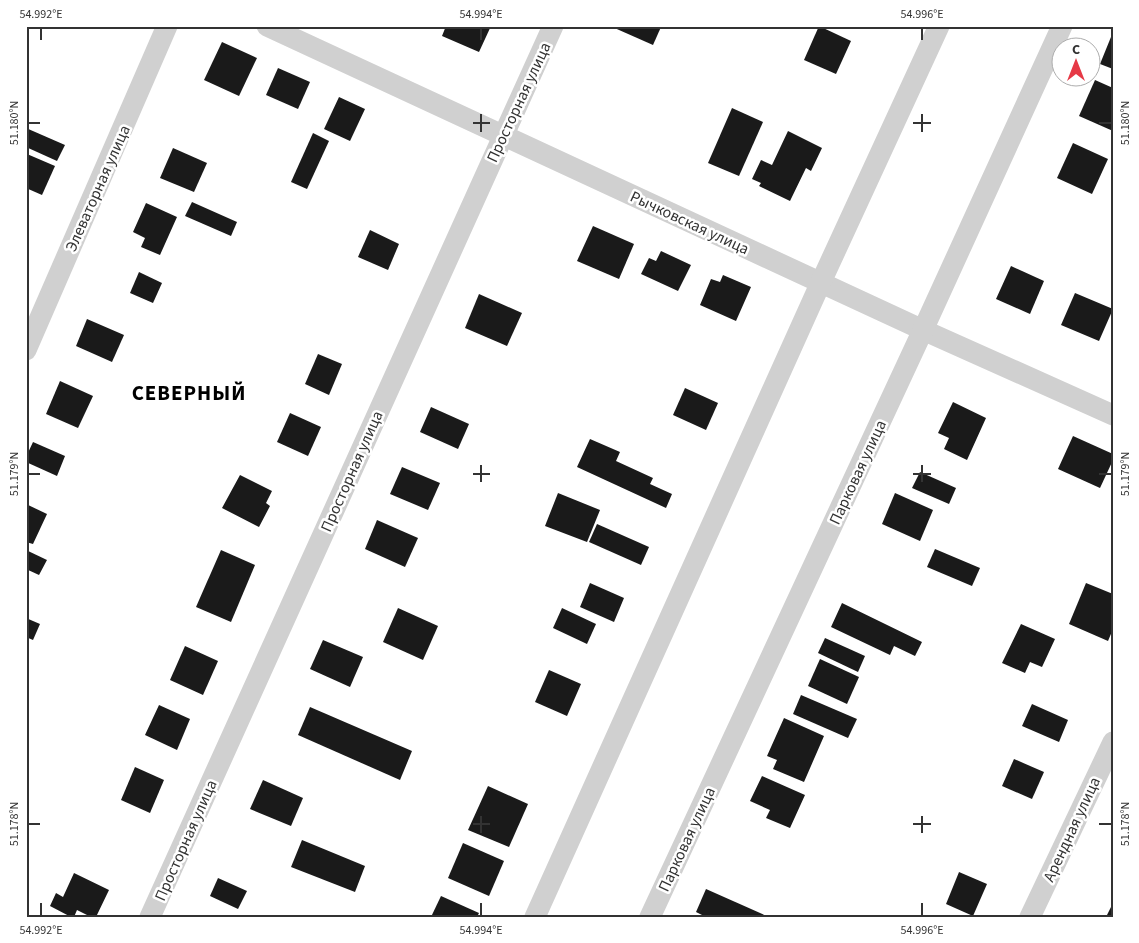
<svg xmlns="http://www.w3.org/2000/svg" width="1139" height="943" viewBox="0 0 1139 943" font-family="'Source Sans 3',sans-serif">
	<style>
		.building { fill: #1a1a1a }
		.lines { fill: none; stroke-linecap: round; stroke-linejoin: round }
		.minor { stroke: #d0d0d0; stroke-width: 21 }
		.ticks { fill: none; stroke: #333; stroke-width: 2 }
		.labels { text-anchor: middle; stroke-width: 5; stroke-linejoin: round; paint-order: stroke }
		.street-label { font-size: 16px; fill: #333; stroke: #fff }
		.district-label { font-size: 21px; font-weight: bold; letter-spacing: 1px; fill: #000; stroke: #fff }
		.neatline { fill: none; stroke: #333; stroke-width: 2 }
		.ticks-label { font-size: 12px; text-anchor: middle; fill: #333 }
	</style>
	<rect width="100%" height="100%" fill="#fff"/>
	<g class="building">
		<path d="M446,26H491L479,52L442,36Z"/>
		<path d="M610,26H659L661,27L653,45Z"/>
		<path d="M819,26L851,41L836,74L804,60Z"/>
		<path d="M1111,37H1113V69L1100,64Z"/>
		<path d="M222,42L257,58L239,96L204,80Z"/>
		<path d="M278,68L310,82L298,109L266,95Z"/>
		<path d="M1095,80L1113,88V131L1079,116Z"/>
		<path d="M339,97L365,109L350,141L324,129Z"/>
		<path d="M732,108L763,122L739,176L708,163Z"/>
		<path d="M26,128L65,145L57,161L26,147Z"/>
		<path d="M788,131L822,148L811,171L806,168L790,201L759,186L761,183L752,179L761,160L772,165Z"/>
		<path d="M313,133L329,141L307,189L291,182Z"/>
		<path d="M1073,143L1108,159L1092,194L1057,178Z"/>
		<path d="M173,148L207,163L194,192L160,178Z"/>
		<path d="M27,154L55,166L42,195L26,188Z"/>
		<path d="M192,202L237,222L231,236L185,216Z"/>
		<path d="M146,203L177,217L160,255L141,247L145,238L133,232Z"/>
		<path d="M593,226L634,244L619,279L577,261Z"/>
		<path d="M370,230L399,244L388,270L358,257Z"/>
		<path d="M661,251L691,265L678,291L641,274L649,258L656,261Z"/>
		<path d="M1011,266L1044,281L1030,314L996,299Z"/>
		<path d="M139,272L162,283L153,303L130,293Z"/>
		<path d="M723,275L751,287L736,321L700,305L711,279L720,282Z"/>
		<path d="M1075,293L1113,309L1099,341L1061,325Z"/>
		<path d="M479,294L522,313L507,346L465,328Z"/>
		<path d="M87,319L124,335L112,362L76,346Z"/>
		<path d="M318,354L342,364L329,395L305,384Z"/>
		<path d="M60,381L93,396L78,428L46,414Z"/>
		<path d="M685,388L718,403L706,430L673,415Z"/>
		<path d="M953,402L986,418L967,460L944,449L949,438L938,433Z"/>
		<path d="M431,407L469,424L458,449L420,432Z"/>
		<path d="M290,413L321,427L308,456L277,442Z"/>
		<path d="M1073,436L1113,454V460L1100,488L1058,469Z"/>
		<path d="M590,439L620,452L616,461L653,478L650,484L672,494L666,508L577,467Z"/>
		<path d="M33,442L65,456L57,476L26,462V457Z"/>
		<path d="M402,467L440,483L428,510L390,494Z"/>
		<path d="M920,472L956,488L949,504L912,488Z"/>
		<path d="M240,475L272,491L266,503L270,506L259,527L222,508Z"/>
		<path d="M558,493L600,510L587,542L545,526Z"/>
		<path d="M895,493L933,510L920,541L882,524Z"/>
		<path d="M26,504L47,514L33,544L26,542Z"/>
		<path d="M377,520L418,538L405,567L365,549Z"/>
		<path d="M597,524L649,547L641,565L589,542Z"/>
		<path d="M935,549L980,568L972,586L927,567Z"/>
		<path d="M26,550L47,560L39,575L26,569Z"/>
		<path d="M221,550L255,565L231,622L196,607Z"/>
		<path d="M590,583L624,598L614,622L580,607Z"/>
		<path d="M1086,583L1113,594V629L1108,641L1069,624Z"/>
		<path d="M842,603L922,642L915,656L894,646L890,655L831,627Z"/>
		<path d="M398,608L438,626L423,660L383,642Z"/>
		<path d="M562,608L596,624L587,644L553,628Z"/>
		<path d="M26,618L40,624L33,640L26,637Z"/>
		<path d="M1021,624L1055,639L1042,667L1030,662L1025,673L1002,663Z"/>
		<path d="M825,638L865,656L858,672L818,653Z"/>
		<path d="M323,640L363,657L350,687L310,669Z"/>
		<path d="M185,646L218,661L203,695L170,680Z"/>
		<path d="M820,659L859,677L847,704L808,686Z"/>
		<path d="M549,670L581,684L567,716L535,702Z"/>
		<path d="M801,695L857,719L848,738L793,714Z"/>
		<path d="M1032,704L1068,720L1059,742L1022,726Z"/>
		<path d="M159,705L190,719L177,750L145,735Z"/>
		<path d="M310,707L412,751L400,780L298,735Z"/>
		<path d="M784,718L824,736L804,782L773,769L777,760L767,756Z"/>
		<path d="M1014,759L1044,772L1032,799L1002,786Z"/>
		<path d="M135,767L164,780L150,813L121,800Z"/>
		<path d="M762,776L805,795L790,828L766,818L770,810L750,801Z"/>
		<path d="M263,780L303,798L291,826L250,809Z"/>
		<path d="M488,786L528,804L509,847L468,830Z"/>
		<path d="M302,840L365,866L355,892L291,867Z"/>
		<path d="M463,843L504,861L489,896L448,878Z"/>
		<path d="M959,872L987,884L973,916L946,904Z"/>
		<path d="M74,873L109,890L96,917H91L77,910L74,917H71L50,906L56,893L63,897Z"/>
		<path d="M218,878L247,891L238,909L210,896Z"/>
		<path d="M706,889L769,917H706L696,912Z"/>
		<path d="M441,896L479,913L477,917H431Z"/>
		<path d="M1113,903V917H1106Z"/>
	</g>
	<g class="lines">
		<g class="minor">
			<path d="M267,26L923,330L1113,415"/>
			<path d="M26,350L167,26"/>
			<path d="M150,917L553,26"/>
			<path d="M535,917L821,282L939,26"/>
			<path d="M650,917L923,330L1062,26"/>
			<path d="M1030,917L1113,742"/>
		</g>
	</g>
	<path class="ticks" d="M41,28V40M481,28V40M922,28V40M481,114V132M922,114V132M28,123H40M473,123H490M913,123H931M1099,123H1112M481,465V482M922,465V482M28,474H40M473,474H490M913,474H931M1099,474H1112M481,816V833M922,816V833M28,824H40M473,824H490M913,824H931M1099,824H1112M41,903V916M481,903V916M922,903V916"/>
	<g class="labels">
		<g class="street-label">
			<text transform="translate(518 102) rotate(-65)" y="6">Просторная улица</text>
			<text transform="translate(97 188) rotate(-66)" y="6">Элеваторная улица</text>
			<text transform="translate(690 222) rotate(25)" y="6">Рычковская улица</text>
			<text transform="translate(351 471) rotate(-66)" y="6">Просторная улица</text>
			<text transform="translate(857 472) rotate(-65)" y="6">Парковая улица</text>
			<text transform="translate(1071 829) rotate(-65)" y="6">Арендная улица</text>
			<text transform="translate(686 839) rotate(-65)" y="6">Парковая улица</text>
			<text transform="translate(185 840) rotate(-66)" y="6">Просторная улица</text>
		</g>
		<g class="district-label">
			<text x="189" y="400">СЕВЕРНЫЙ</text>
		</g>
	</g>
	<rect width="1139" height="943" fill="none" stroke="#ffffff" stroke-width="55"/>
	<g transform="translate(1076 62)"><circle r="24" fill="#ffffff" stroke="#adadad"/>
	<path d="M0-4L9 19L0 12L-9 19Z" fill="#e63946"/>
	<text y="-8" font-size="14" font-weight="bold" text-anchor="middle" fill="#333333">С</text>
	</g>
	<rect x="28" y="28" width="1084" height="888" class="neatline"/>
	<g class="ticks-label">
		<text x="41" y="18">54.992°E</text>
		<text x="481" y="18">54.994°E</text>
		<text x="922" y="18">54.996°E</text>
		<text transform="translate(14 123) rotate(-90)" y="4">51.180°N</text>
		<text transform="translate(1125 123) rotate(-90)" y="4">51.180°N</text>
		<text transform="translate(14 474) rotate(-90)" y="4">51.179°N</text>
		<text transform="translate(1125 474) rotate(-90)" y="4">51.179°N</text>
		<text transform="translate(14 824) rotate(-90)" y="4">51.178°N</text>
		<text transform="translate(1125 824) rotate(-90)" y="4">51.178°N</text>
		<text x="41" y="934">54.992°E</text>
		<text x="481" y="934">54.994°E</text>
		<text x="922" y="934">54.996°E</text>
	</g>
</svg>
